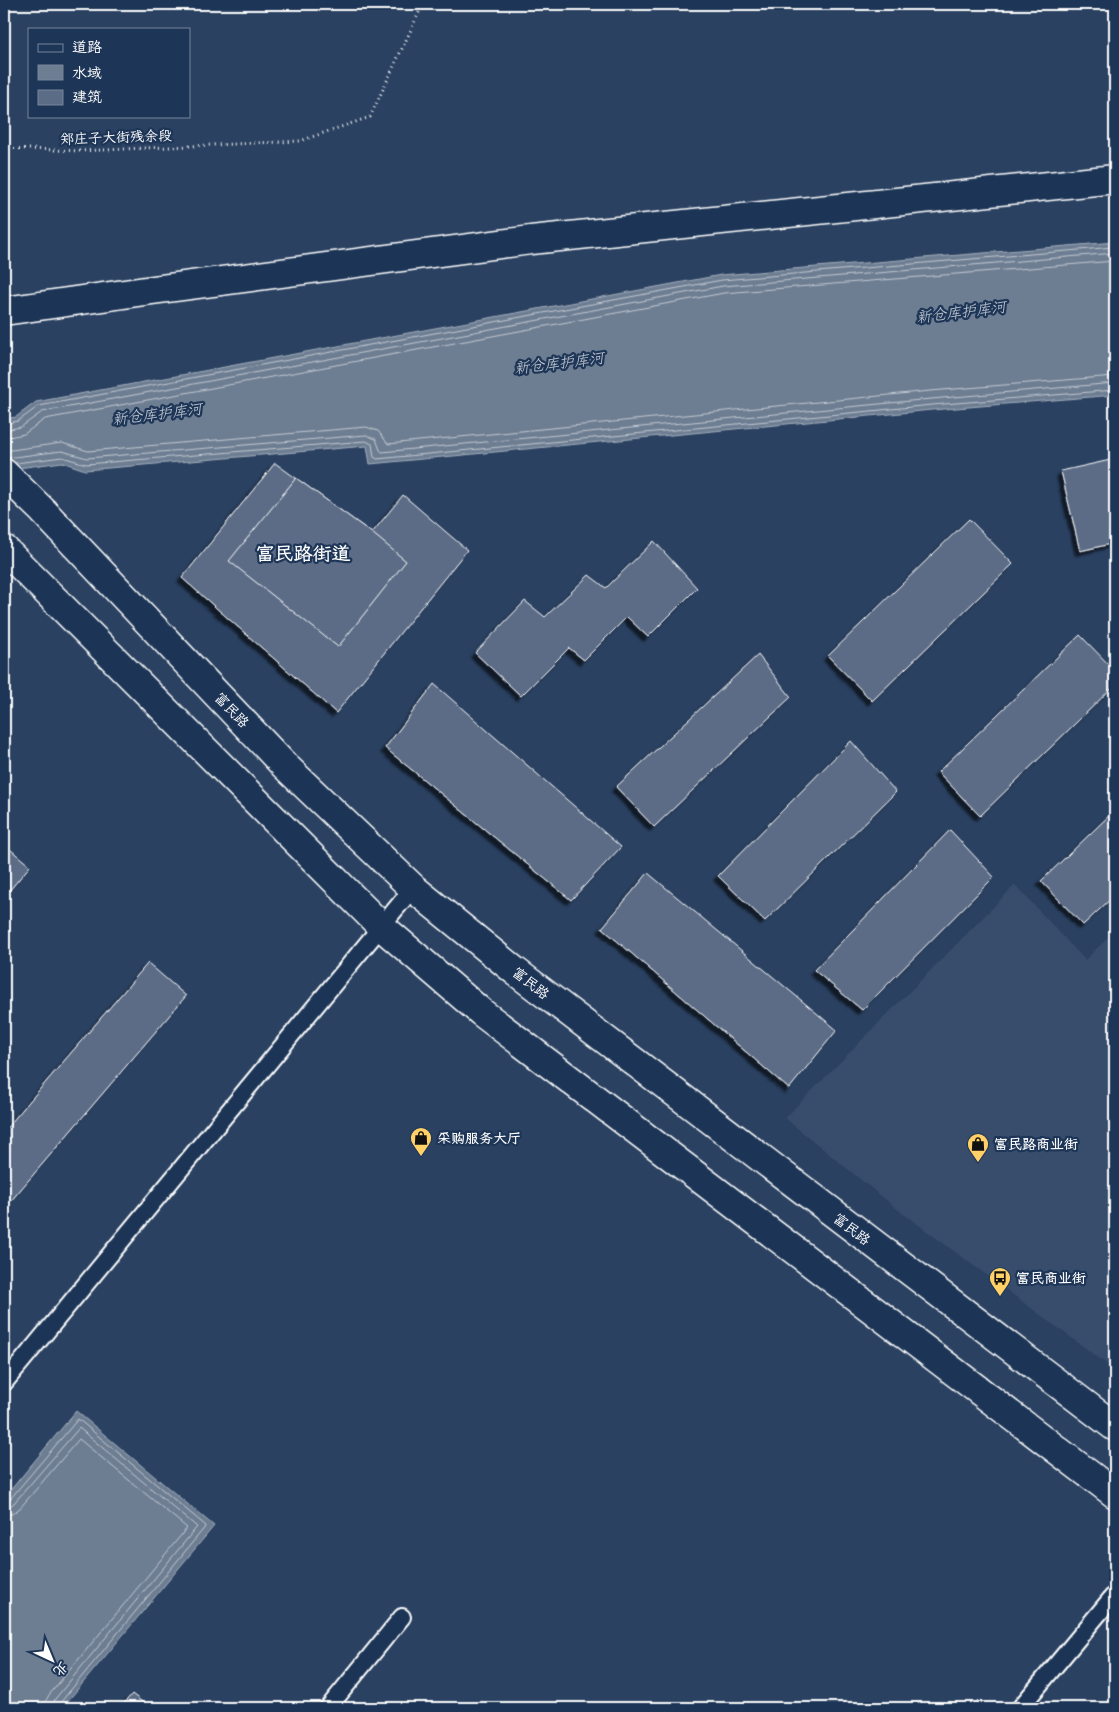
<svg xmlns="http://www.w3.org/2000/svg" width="1119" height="1712" viewBox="0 0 1119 1712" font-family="'Architects Daughter','LXGW WenKai TC',sans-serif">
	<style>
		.built { fill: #394e6c }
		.water { fill: #6d7d92; stroke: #a7b1be }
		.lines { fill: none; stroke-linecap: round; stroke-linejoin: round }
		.shore { stroke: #c5cbd3; stroke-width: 1 }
		.building { fill: #5b6c86; stroke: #fff; filter: url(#shadow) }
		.service-casing { stroke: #fff; stroke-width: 20 }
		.minor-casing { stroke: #fff; stroke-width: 31 }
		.secondary-casing { stroke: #fff; stroke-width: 31 }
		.path { stroke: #fff; stroke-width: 3; stroke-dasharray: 1 4; stroke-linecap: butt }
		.service { stroke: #1d3557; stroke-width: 16 }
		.minor { stroke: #1d3557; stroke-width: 28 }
		.secondary { stroke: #1d3557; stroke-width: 28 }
		.labels { text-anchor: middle; stroke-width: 4.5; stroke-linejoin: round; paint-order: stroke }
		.street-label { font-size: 14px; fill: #fff; stroke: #1d3557 }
		.poi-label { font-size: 14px; font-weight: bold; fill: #fff; stroke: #1d3557; text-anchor: start }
		.water-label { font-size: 15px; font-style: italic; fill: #b6bec8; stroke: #1d3557 }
		.district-label { font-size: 19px; font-weight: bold; fill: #fff; stroke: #1d3557 }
	</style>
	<defs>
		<filter id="shadow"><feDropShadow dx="-4.5" dy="4.5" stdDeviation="1" flood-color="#0009"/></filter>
	</defs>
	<rect width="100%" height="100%" fill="#2a4161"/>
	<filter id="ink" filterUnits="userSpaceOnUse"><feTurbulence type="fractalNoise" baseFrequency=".02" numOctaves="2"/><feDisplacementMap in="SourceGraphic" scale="10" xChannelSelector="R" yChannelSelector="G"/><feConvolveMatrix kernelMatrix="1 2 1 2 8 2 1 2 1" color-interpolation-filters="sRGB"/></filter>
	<g filter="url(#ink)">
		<path class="built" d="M1015,885L1085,960L1115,931V1370L897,1209L785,1118Z"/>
		<g class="water">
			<path d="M1115,242V395L932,410L370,464L367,446L85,470L62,462L4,470V419L16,417L36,402L721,275Z"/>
			<path d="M76,1411L214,1526L62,1708H4V1498Z"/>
		</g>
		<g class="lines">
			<g class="shore">
				<path d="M4,424L18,421L39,406L722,280L1115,247"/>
				<path d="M4,430L21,427L42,412L723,286L1115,253"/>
				<path d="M4,438L24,434L45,419L724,293L1115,261"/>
				<path d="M4,451L62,443L88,451L366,427L378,431L388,444L930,391L1115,376"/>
				<path d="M6,458L62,451L87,458L366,435L376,439L380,450L382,452L931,399L1115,383"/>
				<path d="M16,463L62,457L86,464L366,441L372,444L374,457L377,459L932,405L1115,390"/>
				<path d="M4,1501L10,1499L78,1419L206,1526L60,1703L59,1708"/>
				<path d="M4,1507H9L14,1503L79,1428L197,1527L55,1699L52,1708"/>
				<path d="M4,1515L12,1514L20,1508L79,1439L187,1528L49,1695L45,1702V1708"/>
			</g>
		</g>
		<g class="building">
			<path d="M1115,459V543L1080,551L1061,471Z"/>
			<path d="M275,463L372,533L403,495L467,550L336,713L182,578Z"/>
			<path d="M296,478L372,533L406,561L338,647L229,561Z"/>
			<path d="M969,519L1013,564L872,701L828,656Z"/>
			<path d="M654,541L697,588L648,637L627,617L584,660L569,648L521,696L475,653L525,601L545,617L589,575L606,588Z"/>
			<path d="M1080,635L1115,671V685L980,816L938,772Z"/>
			<path d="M758,655L791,697L654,827L616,787Z"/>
			<path d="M434,684L621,847L571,900L385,748Z"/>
			<path d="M851,741L896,792L765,921L718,876Z"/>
			<path d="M1115,810V895L1083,925L1041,881Z"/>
			<path d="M950,830L994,877L862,1010L814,970Z"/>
			<path d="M4,844L30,866L4,897Z"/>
			<path d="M648,873L837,1030L789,1089L602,928Z"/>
			<path d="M148,963L186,996L4,1209V1131Z"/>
			<path d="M132,1694L150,1708H120Z"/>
		</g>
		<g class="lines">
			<g class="service-casing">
				<g id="service">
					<path d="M4,1383L413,888"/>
					<path d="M328,1708L402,1617"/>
					<path d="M1020,1708L1115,1594"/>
				</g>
			</g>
			<g class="minor-casing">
				<path id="minor" d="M4,311L145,291L531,240L1115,179"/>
			</g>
			<g class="secondary-casing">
				<g id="secondary">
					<path d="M4,473L43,511L284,765L413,888L515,971L1115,1427"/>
					<path d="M4,549L382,927L481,1012L1115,1494"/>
				</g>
			</g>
			<path class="path" d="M4,148L80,151L300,141L370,117L423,4"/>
			<use href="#service" class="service"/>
			<use href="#minor" class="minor"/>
			<use href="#secondary" class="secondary"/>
		</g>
	</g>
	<defs>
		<g id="shop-pin" transform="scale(1.125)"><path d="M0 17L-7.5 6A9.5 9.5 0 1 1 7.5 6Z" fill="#ffd166" stroke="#1d3557"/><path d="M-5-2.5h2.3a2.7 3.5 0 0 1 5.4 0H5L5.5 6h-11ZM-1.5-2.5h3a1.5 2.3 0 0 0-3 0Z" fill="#111"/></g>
		<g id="bus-pin" transform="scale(1.125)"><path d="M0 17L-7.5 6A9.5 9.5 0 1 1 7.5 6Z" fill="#ffd166" stroke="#1d3557"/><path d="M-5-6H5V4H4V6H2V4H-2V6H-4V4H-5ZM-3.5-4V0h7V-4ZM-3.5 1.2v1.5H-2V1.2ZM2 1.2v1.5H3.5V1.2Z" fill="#111"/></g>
	</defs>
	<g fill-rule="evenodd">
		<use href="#shop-pin" x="421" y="1138"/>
		<use href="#shop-pin" x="978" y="1144"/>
		<use href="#bus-pin" x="1000" y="1278"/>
	</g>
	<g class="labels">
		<g class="street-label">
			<text transform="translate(116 137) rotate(-2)" y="5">郑庄子大街残余段</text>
			<text transform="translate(232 710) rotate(46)" y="5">富民路</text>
			<text transform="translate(531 983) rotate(38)" y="5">富民路</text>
			<text transform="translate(852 1229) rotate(37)" y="5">富民路</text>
		</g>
		<g class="poi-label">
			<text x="437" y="1143">采购服务大厅</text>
			<text x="994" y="1149">富民路商业街</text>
			<text x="1016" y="1283">富民商业街</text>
		</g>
		<g class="water-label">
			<text transform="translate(961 312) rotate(-7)" y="5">新仓库护库河</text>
			<text transform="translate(559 363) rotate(-7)" y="5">新仓库护库河</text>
			<text transform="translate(157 414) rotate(-7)" y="5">新仓库护库河</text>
		</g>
		<g class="district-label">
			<text x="303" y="560">富民路街道</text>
		</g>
	</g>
	<rect width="1119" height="1712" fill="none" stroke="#1d3557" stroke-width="20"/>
	<rect x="10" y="10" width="1099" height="1692" fill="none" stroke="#fff" stroke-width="2" filter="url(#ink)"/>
	<rect x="28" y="28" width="162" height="90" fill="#1d3557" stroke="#77869a"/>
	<rect x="38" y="44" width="25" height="8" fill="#1d3557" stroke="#77869a"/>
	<text x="72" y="52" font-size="15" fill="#ffffff">道路</text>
	<rect x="38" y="65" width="25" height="15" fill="#6d7d92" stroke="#77869a"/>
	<text x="72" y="78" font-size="15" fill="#ffffff">水域</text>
	<rect x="38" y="90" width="25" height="15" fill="#5b6c86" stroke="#77869a"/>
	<text x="72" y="102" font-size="15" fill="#ffffff">建筑</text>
	<g transform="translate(52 1660) rotate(136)" stroke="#1d3557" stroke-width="4" paint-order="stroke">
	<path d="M0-4L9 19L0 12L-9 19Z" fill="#ffffff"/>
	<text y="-8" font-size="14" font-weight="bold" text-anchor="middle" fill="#ffffff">北</text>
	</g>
</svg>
